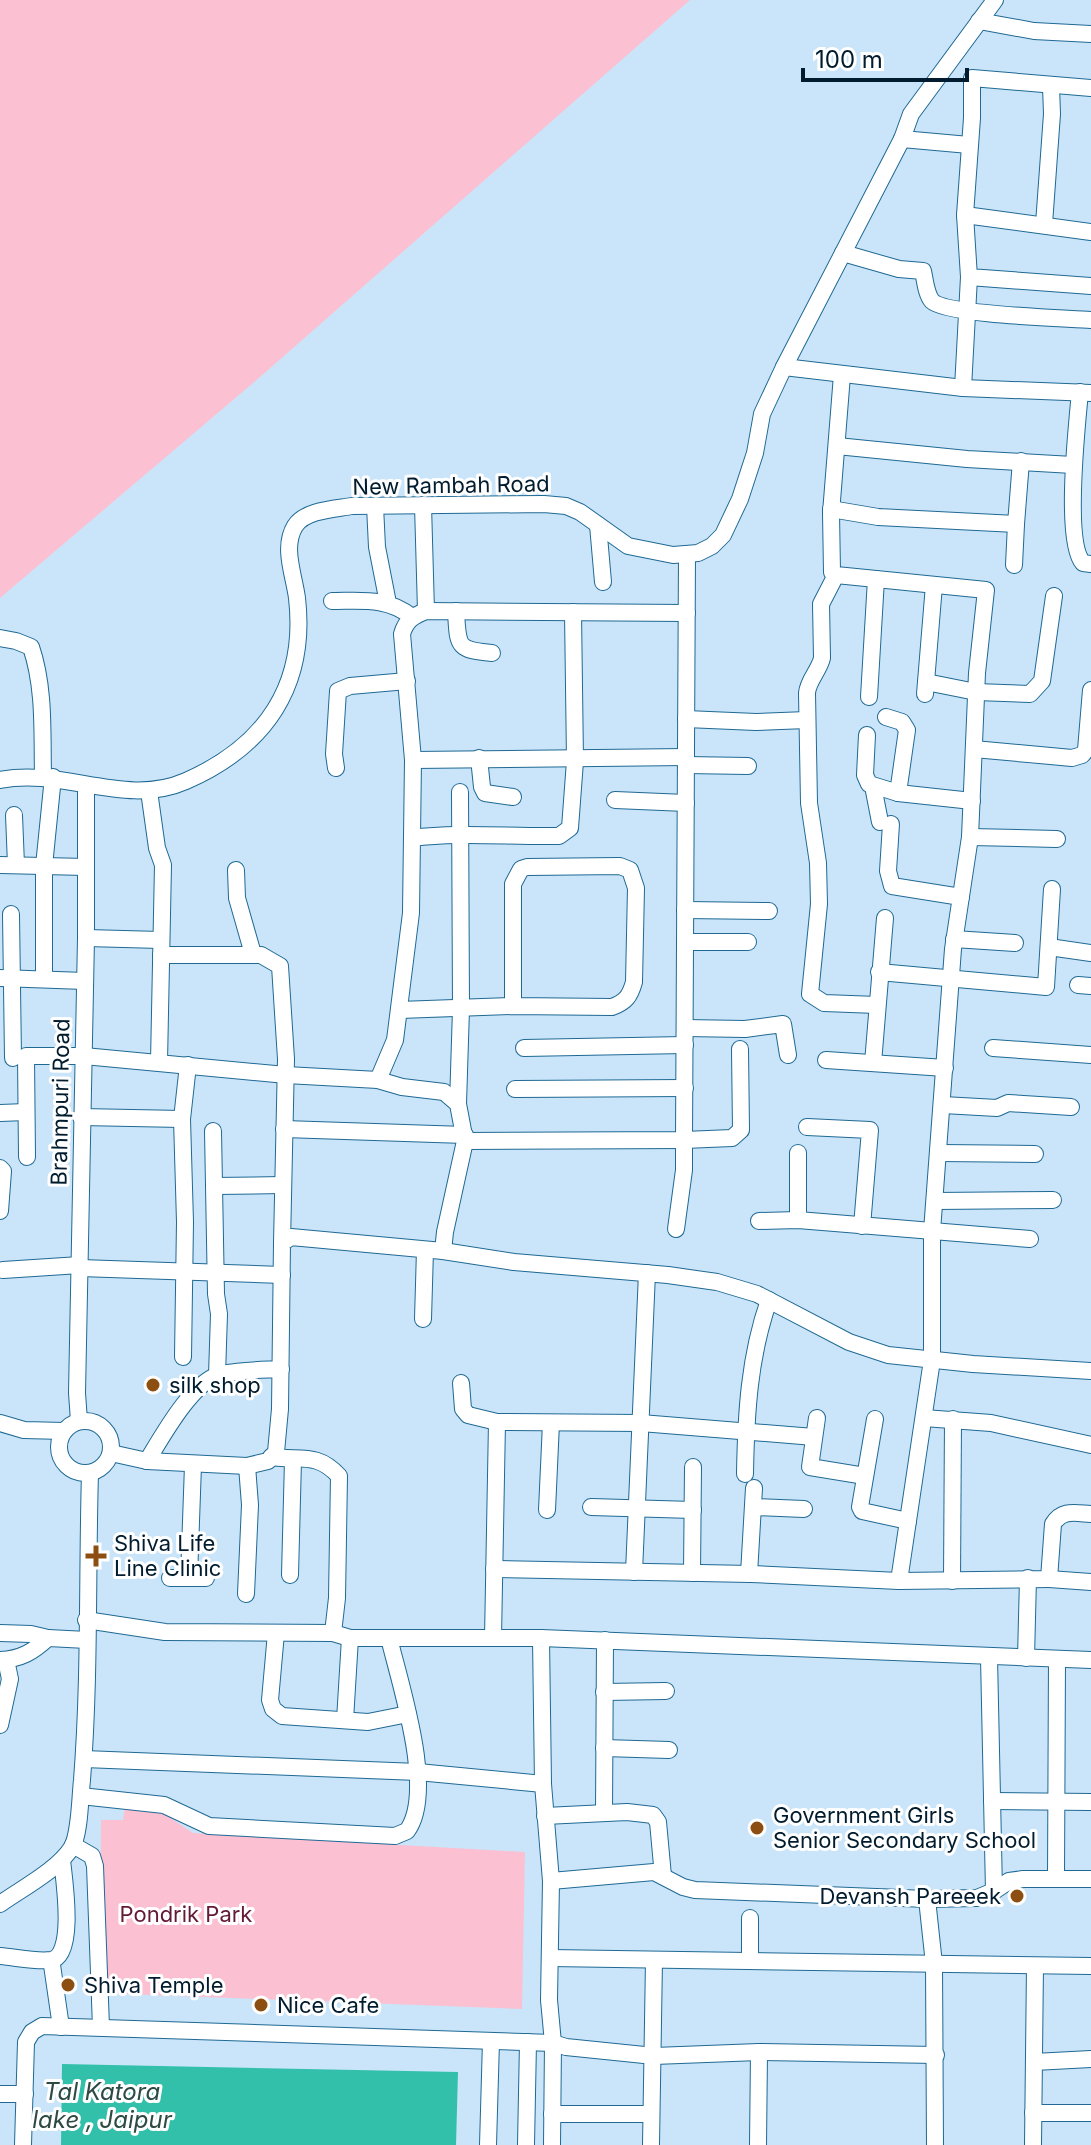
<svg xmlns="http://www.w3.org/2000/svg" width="1091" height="2145" viewBox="0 0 1091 2145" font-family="Inter,sans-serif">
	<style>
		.green { fill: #fbc1d2 }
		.water { fill: #32c0aa }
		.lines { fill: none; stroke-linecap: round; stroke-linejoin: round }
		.minor-casing { stroke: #1f6994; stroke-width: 18 }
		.minor { stroke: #fff; stroke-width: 16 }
		.poi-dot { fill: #8c4f11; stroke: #fff; stroke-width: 3 }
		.labels { text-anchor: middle; stroke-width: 6; stroke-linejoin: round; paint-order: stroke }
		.street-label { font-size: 22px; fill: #001c2e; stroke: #fff }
		.poi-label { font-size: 22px; fill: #001c2e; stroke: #fff; text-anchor: start }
		.park-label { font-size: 22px; fill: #631937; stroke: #fff }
		.water-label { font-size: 24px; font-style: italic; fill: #2d4a44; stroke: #fff }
	</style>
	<rect width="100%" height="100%" fill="#cae5f9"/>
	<g class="green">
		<path d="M0,0H690L260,377L0,598Z"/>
		<path d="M125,1806L163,1813L193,1833L525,1852L522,2009L100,1993L101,1820H123Z"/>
	</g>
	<path class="water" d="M62,2064L458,2072L456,2145H61Z"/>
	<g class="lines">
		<g class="minor-casing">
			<g id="minor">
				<path d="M979,21L1034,31L1091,34"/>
				<path d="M1091,88L972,78V118L965,215L969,277L1091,286"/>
				<path d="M902,139L969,145"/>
				<path d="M965,215L1091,232"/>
				<path d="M1044,224L1052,114L1051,86"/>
				<path d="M843,253L899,269L923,271C925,280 926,294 932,301C946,315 1065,318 1091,320"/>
				<path d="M784,367L963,388L1091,393"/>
				<path d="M842,375L831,513L832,572L836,575L986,590L977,673L970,837L953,949L932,1231V1360L899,1581"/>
				<path d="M963,388L969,277"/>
				<path d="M1080,392C1077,424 1064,542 1083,563L1091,564"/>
				<path d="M837,446L967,459L1073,465"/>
				<path d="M423,505L426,611"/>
				<path d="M375,506L377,547L387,598"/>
				<path d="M831,509L878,517L1016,524L1021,461"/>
				<path d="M598,525L603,582"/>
				<path d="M1014,565L1016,524"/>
				<path d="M836,575L821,604L822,658C819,671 808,680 807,693L809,803L818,863L819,904L810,994L824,1003L877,1005"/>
				<path d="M332,601C361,601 388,597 412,617"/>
				<path d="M456,611C458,646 456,650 492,653"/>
				<path d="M0,638L16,641L31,647C45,688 42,734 43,776"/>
				<path d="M926,682L976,692L1030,694L1042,681L1054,596"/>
				<path d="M925,694L934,585"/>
				<path d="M869,697L876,579"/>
				<path d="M886,717L902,722L907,730L898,793"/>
				<path d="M686,719L756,722L807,720"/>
				<path d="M867,735L865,775L869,784L898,793L972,801"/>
				<path d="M974,749L1072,758L1082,755L1086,750L1091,690"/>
				<path d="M479,758L482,787L485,793L513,797"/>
				<path d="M413,760L686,757"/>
				<path d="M686,765L748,766"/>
				<path d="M336,768L334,754L338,691L350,686L407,681"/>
				<path d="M0,780C63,767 125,808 186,781C266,746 307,685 297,598C294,575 282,547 295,526C305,510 335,509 352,506L544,504L566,506L580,512L628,546L673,555L698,553L712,546L723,535L740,499L755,453L762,414L784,367L902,139L911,114L995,0"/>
				<path d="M873,786L880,822"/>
				<path d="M149,791L157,848L163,865L159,1062"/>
				<path d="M615,800L686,803"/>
				<path d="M14,815L16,865"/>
				<path d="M891,824L888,871L892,886L961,897"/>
				<path d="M970,837L1057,839"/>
				<path d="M412,838C460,832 510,837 559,836L570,828L575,761L573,612"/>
				<path d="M0,865L86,867"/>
				<path d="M236,870L237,898L253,954"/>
				<path d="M685,910L769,911"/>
				<path d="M11,914L13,1058"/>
				<path d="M86,938L161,940"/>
				<path d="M954,939L1015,943"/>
				<path d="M685,942H748"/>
				<path d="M1049,947L1091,953"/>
				<path d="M161,955H261L280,966L286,1059L282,1243"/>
				<path d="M879,972L1046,987L1052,889"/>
				<path d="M0,978L85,981"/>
				<path d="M44,979V866L53,777"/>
				<path d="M1078,985L1091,986"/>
				<path d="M399,1010L513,1006V884L521,869L527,867L620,866L630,870L636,888L634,982C630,996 626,1002 612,1007L513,1006"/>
				<path d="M685,1028L745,1029L783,1024L788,1055"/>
				<path d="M524,1048L685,1045"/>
				<path d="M993,1048L1091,1055"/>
				<path d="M826,1060L945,1068"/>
				<path d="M873,1063L885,918"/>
				<path d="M378,1080L395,1040L411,913L413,760L402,634C406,620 413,616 426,611L687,613"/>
				<path d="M515,1089L685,1088"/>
				<path d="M458,1104L461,1009L460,792"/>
				<path d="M943,1105L997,1108L1008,1103L1071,1107"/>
				<path d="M0,1113L26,1112"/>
				<path d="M81,1117L182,1119"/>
				<path d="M807,1127L870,1130L862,1226"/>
				<path d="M284,1129L465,1135"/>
				<path d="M213,1131L216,1294L219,1314L217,1375"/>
				<path d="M465,1141L684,1140L687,554"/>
				<path d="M939,1153L1035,1154"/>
				<path d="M27,1157L26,1056H84L286,1075L378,1080L402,1087L444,1092L458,1104L465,1141L445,1232L443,1251"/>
				<path d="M0,1168L3,1171L0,1211"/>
				<path d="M214,1186L283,1185"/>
				<path d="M935,1201L1053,1200"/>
				<path d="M798,1220V1153"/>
				<path d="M759,1221L798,1220L1030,1239"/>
				<path d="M676,1229L684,1170V1140L732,1138L741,1130L740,1049"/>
				<path d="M80,1268L282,1275"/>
				<path d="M3,1270L80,1265"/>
				<path d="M423,1319L425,1250"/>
				<path d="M183,1357L185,1222L182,1119L188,1065"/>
				<path d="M461,1383L463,1409L468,1415L497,1422L641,1423L814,1437"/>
				<path d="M817,1418L810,1467L865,1476"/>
				<path d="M924,1418L991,1423L1091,1445"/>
				<path d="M875,1419L860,1507L862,1511L908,1521"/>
				<circle cx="85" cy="1447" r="26"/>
				<path d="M79,1421L77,1393L86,938V785"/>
				<path d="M0,1423L24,1430L64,1431"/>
				<path d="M111,1453L147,1461L247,1466L268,1461L276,1452L280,1409L282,1243L291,1237L443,1251L514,1262L668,1275L717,1282L757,1294L849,1342L888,1355L973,1364L1091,1371"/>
				<path d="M271,1457C301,1461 317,1452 339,1476L337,1598L333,1633L350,1638H541L1091,1660"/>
				<path d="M147,1461C162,1437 190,1385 218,1375C234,1370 263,1370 281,1369"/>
				<path d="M745,1474C746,1414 749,1357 769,1300"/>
				<path d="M591,1507L693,1510"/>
				<path d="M753,1507L804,1509"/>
				<path d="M547,1510L551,1423"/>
				<path d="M494,1569L751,1574L899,1581L1049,1579L1053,1524C1062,1509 1075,1513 1091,1514"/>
				<path d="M634,1572L647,1273"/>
				<path d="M692,1573L693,1467"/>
				<path d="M749,1574L754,1488"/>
				<path d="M290,1575L293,1460"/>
				<path d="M170,1578H206"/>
				<path d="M189,1578L193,1465"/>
				<path d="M1049,1579L1091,1582"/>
				<path d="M952,1581L953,1419"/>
				<path d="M246,1594L250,1505L247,1466"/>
				<path d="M86,1620L165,1632L333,1633"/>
				<path d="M0,1633L31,1634L48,1638"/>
				<path d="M276,1633L270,1700L273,1709L282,1716L368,1722L408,1714"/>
				<path d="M493,1638L497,1422"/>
				<path d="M541,1638L543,1784L551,1881L549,2000L553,2043L552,2145"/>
				<path d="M989,1657L994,1891"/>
				<path d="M1026,1658L1028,1578"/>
				<path d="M0,1660C21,1659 33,1652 48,1638L87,1640"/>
				<path d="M604,1692L666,1691"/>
				<path d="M345,1720L350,1638"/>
				<path d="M0,1725L10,1679L6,1660"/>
				<path d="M604,1748L669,1750"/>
				<path d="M84,1759L418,1772L543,1784"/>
				<path d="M81,1796L164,1805L209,1826L395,1836L407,1831C436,1792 400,1684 389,1638"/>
				<path d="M992,1801L1091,1802"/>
				<path d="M604,1813L605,1640"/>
				<path d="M545,1816L627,1812L653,1815L658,1822L663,1876"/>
				<path d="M73,1845L92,1856L95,1866L101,2027"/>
				<path d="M1056,1878L1057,1659"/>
				<path d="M551,1881L654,1872L683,1887L695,1890L927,1899L934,1964L935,2145"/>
				<path d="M927,1899L977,1898L994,1891L1009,1881L1023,1879H1091"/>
				<path d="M0,1904C21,1889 59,1869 72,1847C80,1833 80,1797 82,1780C90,1678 87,1575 90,1473"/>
				<path d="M0,1956C15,1957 35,1962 51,1960C76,1956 64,1879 62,1860"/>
				<path d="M550,1958L1091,1966"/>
				<path d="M750,1961V1918"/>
				<path d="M52,1965L61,2027"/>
				<path d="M1034,2062L1091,2059"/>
				<path d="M0,2094H25"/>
				<path d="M1033,2113H1091"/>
				<path d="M552,2114H651"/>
				<path d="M23,2145L26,2042L32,2032L42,2026L553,2043L566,2047L654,2056L759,2052L936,2055"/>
				<path d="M488,2145L491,2041"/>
				<path d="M526,2145L528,2042"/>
				<path d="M651,2145L654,1960"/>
				<path d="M758,2145L759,2052"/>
				<path d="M1033,2145L1035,1966"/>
			</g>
		</g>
		<use href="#minor" class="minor"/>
	</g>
	<g class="poi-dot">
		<circle cx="153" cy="1385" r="8"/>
		<path d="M92 1544h8v8h8v8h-8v8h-8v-8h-8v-8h8z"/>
		<circle cx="757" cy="1828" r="8"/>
		<circle cx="1017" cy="1896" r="8"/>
		<circle cx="68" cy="1985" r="8"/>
		<circle cx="261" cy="2005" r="8"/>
	</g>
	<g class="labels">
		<g class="street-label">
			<text transform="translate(451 485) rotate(-1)" y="8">New Rambah Road</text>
			<text transform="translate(60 1102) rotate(-89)" y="8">Brahmpuri Road</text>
		</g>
		<g class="poi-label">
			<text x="169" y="1393">silk shop</text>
			<text x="114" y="1551">Shiva Life<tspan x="114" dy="25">Line Clinic</tspan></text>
			<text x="773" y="1823">Government Girls<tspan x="773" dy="25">Senior Secondary School</tspan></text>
			<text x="1001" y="1904" text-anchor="end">Devansh Pareeek</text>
			<text x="84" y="1993">Shiva Temple</text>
			<text x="277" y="2013">Nice Cafe</text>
		</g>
		<g class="park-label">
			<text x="186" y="1922">Pondrik Park</text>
		</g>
		<g class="water-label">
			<text x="102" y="2100">Tal Katora<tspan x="102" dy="28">lake , Jaipur</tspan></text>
		</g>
	</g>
	<path d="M803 68v12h164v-12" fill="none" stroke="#001c2e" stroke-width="4"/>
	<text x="815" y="68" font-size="24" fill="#001c2e" stroke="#ffffff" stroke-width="6" paint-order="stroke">100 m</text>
</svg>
